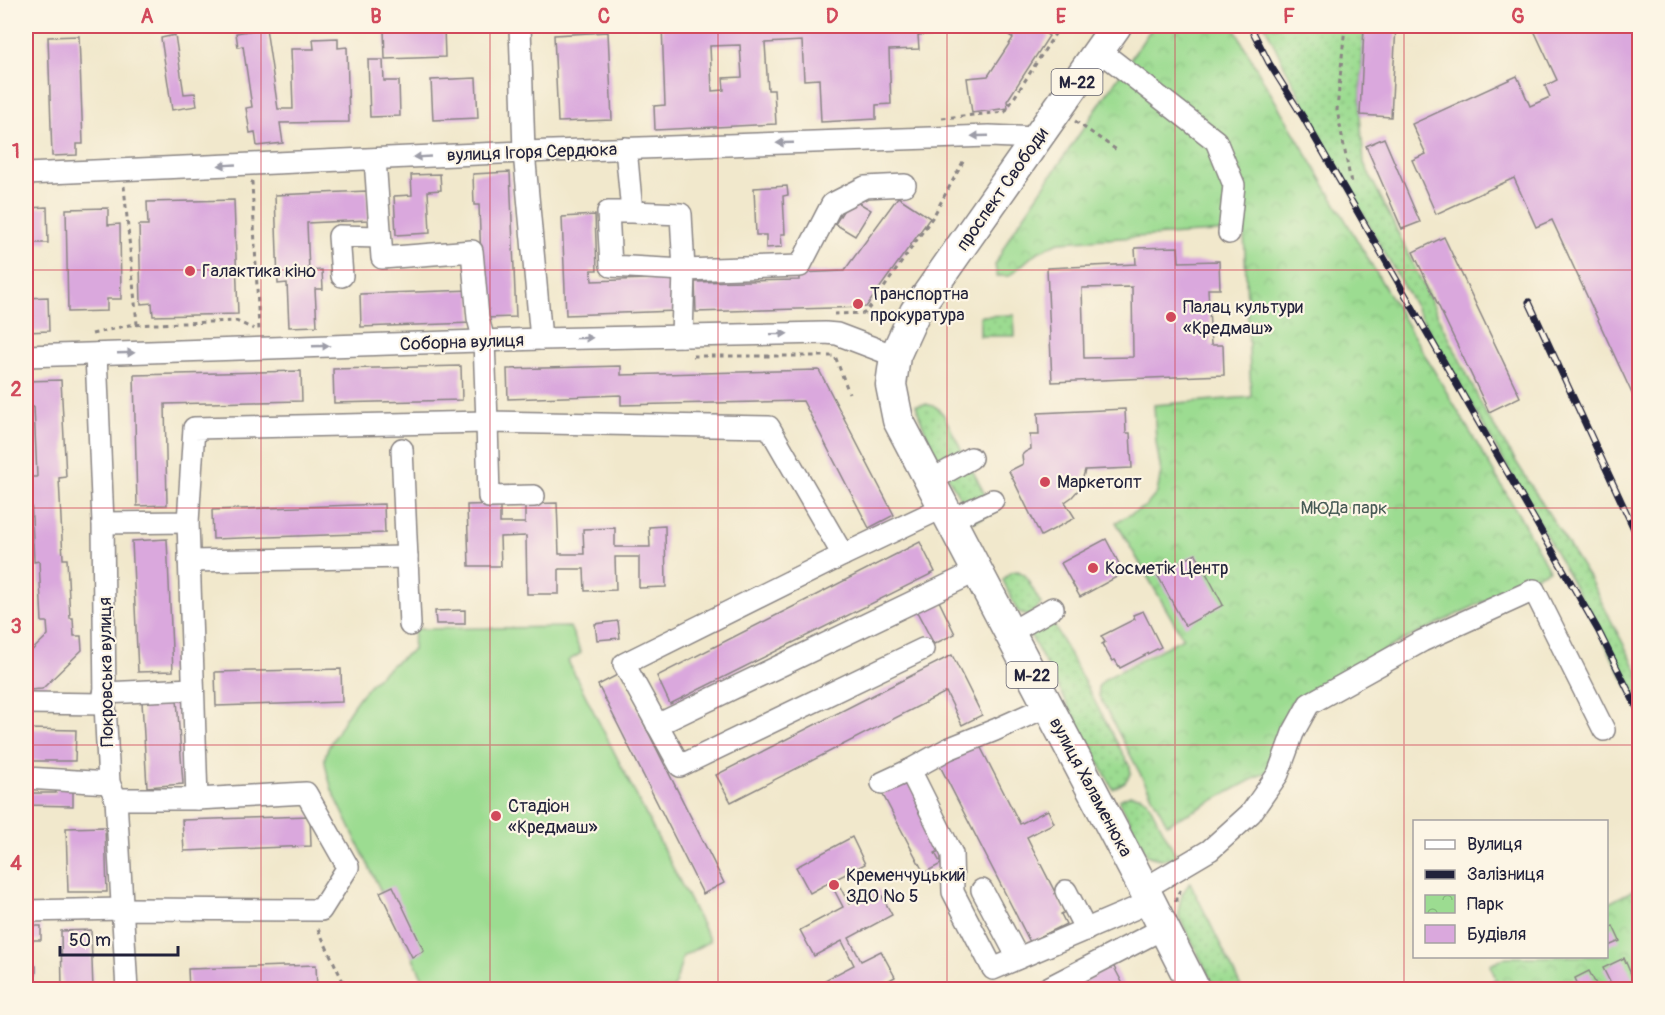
<svg xmlns="http://www.w3.org/2000/svg" width="1665" height="1015" viewBox="0 0 1665 1015" font-family="Pangolin,sans-serif">
	<style>
		.grass { fill: url(#grass-dots); stroke: #5f7f66; stroke-width: 1.5 }
		.park { fill: url(#park-crowns); stroke: #5f7f66; stroke-width: 1.5 }
		.pitch { fill: #9cdc91; stroke: #5f7f66; stroke-width: 1.5 }
		.building { fill: #daa8dd; fill-rule: evenodd }
		.lines { fill: none; stroke-linecap: round; stroke-linejoin: round }
		.minor-casing { stroke: #8a8584; stroke-width: 24 }
		.highway-casing { stroke: #8a8584; stroke-width: 33 }
		.path { stroke: #8a8584; stroke-width: 3; stroke-dasharray: 4.5 4.5; stroke-linecap: butt }
		.minor { stroke: #fff; stroke-width: 21 }
		.highway { stroke: #fff; stroke-width: 30 }
		.rail-casing { stroke: #22223b; stroke-width: 7 }
		.rail { stroke: #fcf5e5; stroke-width: 4.5; stroke-dasharray: 14; stroke-linecap: butt }
		.oneway { fill: #9c9ca7 }
		.grid { fill: none; stroke: #d1495b; stroke-width: 1.5; stroke-opacity: 0.55 }
		.poi-dot { fill: #d1495b; stroke: #fcf5e5; stroke-width: 2 }
		.labels { text-anchor: middle; stroke-width: 4.5; stroke-linejoin: round; paint-order: stroke }
		.shield { fill: #fcf5e5; stroke: #63616e; stroke-width: 1.5 }
		.shield-label { font-size: 16px; font-weight: bold; fill: #22223b }
		.street-label { font-size: 18px; fill: #22223b; stroke: #fcf5e5 }
		.poi-label { font-size: 18px; fill: #22223b; stroke: #fcf5e5; text-anchor: start }
		.park-label { font-size: 18px; fill: #475a55; stroke: #fcf5e5 }
		.neatline { fill: none; stroke: #d1495b; stroke-width: 2 }
		.grid-label { font-size: 20px; text-anchor: middle; font-weight: bold; fill: #d1495b }
	</style>
	<defs>
		<pattern id="grass-dots" width="8" height="8" patternUnits="userSpaceOnUse" patternTransform="scale(1.5)"><rect width="8" height="8" fill="#9cdc91"/><path d="M2 2h.1M6 6h.1" fill="none" stroke="#86bc7e" stroke-width="1.8" stroke-linecap="round"/></pattern>
		<pattern id="park-crowns" width="20" height="18" patternUnits="userSpaceOnUse" patternTransform="scale(1.5)"><rect width="20" height="18" fill="#9cdc91"/><path d="M2 6a3 3 0 1 1 6 0M12 15a3 3 0 1 1 6 0" fill="none" stroke="#86bc7e"/></pattern>
	</defs>
	<rect width="100%" height="100%" fill="#fcf5e5"/>
	<filter id="ink" filterUnits="userSpaceOnUse"><feTurbulence type="fractalNoise" baseFrequency=".0167" numOctaves="2"/><feDisplacementMap in="SourceGraphic" scale="12" xChannelSelector="R" yChannelSelector="G"/><feConvolveMatrix kernelMatrix="1 2 1 2 8 2 1 2 1" color-interpolation-filters="sRGB"/></filter>
	<filter id="wash" filterUnits="userSpaceOnUse"><feTurbulence type="fractalNoise" baseFrequency=".008" numOctaves="4" result="noise"/><feDisplacementMap in="SourceGraphic" scale="24" xChannelSelector="R" yChannelSelector="G"/><feGaussianBlur stdDeviation="1.35" result="paint"/><feColorMatrix in="noise" values="0 0 0 0 0 0 0 0 0 0 0 0 0 0 0 0 0 1.4 0 .05"/><feComposite in="paint" operator="in"/></filter>
	<g filter="url(#wash)">
		<rect width="100%" height="100%" fill="#f1e8cc"/>
		<g class="grass">
			<path d="M1265,26H1364L1360,115L1364,163L1486,414L1588,576L1639,674V708C1608,649 1577,590 1544,532C1450,364 1348,199 1265,26Z"/>
			<path d="M1014,315L1015,336H980V316Z"/>
			<path d="M926,404L936,407L943,414L994,512L973,522C953,484 928,447 916,405Z"/>
			<path d="M1018,571L1025,575L1041,604L1028,616L1017,611L1003,580L1011,572Z"/>
			<path d="M1051,620L1130,767L1131,773L1125,782L1113,789L1028,631Z"/>
			<path d="M1130,795L1140,796L1147,800L1177,857C1166,860 1158,860 1147,855L1119,800Z"/>
			<path d="M1190,882L1242,989H1216L1179,917V907L1182,894Z"/>
		</g>
		<g class="park">
			<path d="M1153,26H1233L1267,87L1519,515L1549,570L1396,644L1291,702L1268,771L1203,806L1167,824L1099,696L1098,687L1105,679L1183,638L1116,522L1146,506L1157,493L1161,472L1156,442L1154,405L1251,397L1244,230L1059,242L1036,253L1009,276H997L995,265L1010,236Z"/>
			<path d="M1639,887V989L1475,990L1496,979L1490,965L1506,957L1606,956L1607,904Z"/>
		</g>
		<path class="pitch" d="M570,627L581,653L568,661L710,941L683,956L674,989H428L332,790C330,782 324,765 325,758C326,749 333,739 337,732C358,693 376,674 413,650L414,629Z"/>
		<g id="blocks">
			<g class="building">
				<path d="M662,26H998L999,31L918,35L919,49L889,50L891,104L876,105V119L821,122L819,79L804,80L802,41L765,43L768,90H774L776,124L655,130L654,106L665,105ZM740,45L742,77L723,78L724,90L712,91L710,46Z"/>
				<path d="M1006,26H1034L1049,36L1007,101L1008,108L972,113L967,78L988,76L1013,38L1003,31Z"/>
				<path d="M1364,26H1396L1391,117L1360,115Z"/>
				<path d="M1532,26H1638L1640,29V411L1552,220L1536,227L1514,178L1436,214L1412,160L1426,154L1412,124L1517,76L1530,106L1550,97L1545,86L1557,80Z"/>
				<path d="M444,27L445,57L385,59L384,29Z"/>
				<path d="M266,28L278,109H293L291,49H314L313,39L338,38V48L347,47L349,122L280,123L283,143L257,146L255,132L250,133L246,108L252,107L243,46L238,47L236,33Z"/>
				<path d="M608,32L612,120L558,122L554,35Z"/>
				<path d="M175,35L184,94L195,93L197,106L172,110L161,38Z"/>
				<path d="M79,36L83,144H77V155L52,156L48,37Z"/>
				<path d="M368,60H383L384,81H399L400,116L370,117Z"/>
				<path d="M476,78L478,118L433,120L431,80Z"/>
				<path d="M1384,138L1420,222L1402,229L1366,146Z"/>
				<path d="M510,172L516,317L483,318L479,205H474L473,174Z"/>
				<path d="M440,174L441,190L428,191L430,233L396,235L394,196L412,195L411,175Z"/>
				<path d="M787,186L788,195L783,196L785,234H781L782,247L766,248V235H756L754,188Z"/>
				<path d="M367,191L368,220L307,223L309,271L322,270L323,289H315L317,326L289,327L287,283L278,284L275,195Z"/>
				<path d="M898,197L930,218L866,307L696,312L695,282L799,280V273L844,271Z"/>
				<path d="M851,198L871,210L855,236L835,224Z"/>
				<path d="M234,200L238,314L153,316L152,303L141,304L139,225H148L147,202Z"/>
				<path d="M47,207L48,243H26V208Z"/>
				<path d="M108,208V225L120,224L121,299H107V311L68,312L66,209Z"/>
				<path d="M595,215L597,270H591L592,281L675,278L676,311L566,315L562,217Z"/>
				<path d="M1444,237L1520,397L1489,412L1413,252Z"/>
				<path d="M1178,247L1179,262L1219,261L1220,289H1208L1211,345H1223L1224,375L1052,382L1047,268L1136,264L1135,248ZM1132,287L1133,357L1084,358L1082,288Z"/>
				<path d="M471,290L472,323L361,327L360,294Z"/>
				<path d="M48,297L49,331L26,332V298Z"/>
				<path d="M461,366L462,400L334,403L333,369Z"/>
				<path d="M621,366V375L819,370L894,515L869,528L803,401L621,405V395L508,399L507,369Z"/>
				<path d="M301,371L302,401L165,404L167,505L137,506L134,375Z"/>
				<path d="M61,380L66,477L59,478L63,559H67L70,618H73L74,636H81L82,650L42,689L27,690L26,656L48,635L47,622H42L39,561L34,562L30,477H37L34,407H26V381Z"/>
				<path d="M1125,409L1126,433H1130L1132,468L1085,470L1080,488L1072,497L1065,502L1075,518L1041,536L1009,471L1023,464L1022,455L1025,452L1031,449L1030,435H1039L1038,413Z"/>
				<path d="M557,503L559,554H584L583,529L615,528V547H650L649,527L665,526L666,587L639,588V557H615L616,590L585,591L584,569H559V594H527L526,536L500,537L501,566H469L467,505L500,504V523H525V504Z"/>
				<path d="M384,504L385,533L213,539L212,510Z"/>
				<path d="M167,539L173,671L138,672L132,541Z"/>
				<path d="M1106,539L1124,573L1080,597L1061,563Z"/>
				<path d="M920,542L935,572L670,704L657,676Z"/>
				<path d="M1196,554L1223,605L1185,626L1157,574Z"/>
				<path d="M938,599L955,634L934,644L916,610Z"/>
				<path d="M465,610V624H436L435,611Z"/>
				<path d="M1143,611L1161,647L1120,668L1115,660L1112,661L1102,644L1105,642L1101,636L1135,619L1133,615Z"/>
				<path d="M618,621L620,638L597,640L595,624Z"/>
				<path d="M952,655L982,715L962,725L946,692L731,802L716,775Z"/>
				<path d="M341,669L342,702L216,706L215,672Z"/>
				<path d="M619,674L724,883L703,894L598,685Z"/>
				<path d="M177,699L183,784L147,787L142,702Z"/>
				<path d="M26,729L76,730L75,761H26Z"/>
				<path d="M979,744L1020,824L1048,810L1054,823L1027,837L1065,912L1061,914L1066,924L1030,942L939,764Z"/>
				<path d="M908,780L943,849L935,853L941,864L924,873L882,793Z"/>
				<path d="M56,787L73,788V806L26,805L27,793H56Z"/>
				<path d="M310,816L311,846L184,851L182,820Z"/>
				<path d="M105,827L107,892H68L66,828Z"/>
				<path d="M852,837L865,864L836,879L849,904L878,889L892,915L849,938L861,961L881,951L895,977L871,990H830L825,980L854,965L842,941L814,956L800,930L843,907L830,882L810,893L796,867Z"/>
				<path d="M393,886L424,951L412,957L380,892Z"/>
				<rect x="26" y="926" width="15" height="14"/>
				<path d="M1613,926L1620,941L1606,947V930Z"/>
				<path d="M91,930L93,990H62L61,931Z"/>
				<path d="M1624,958L1634,981L1617,990H1614L1603,968Z"/>
				<path d="M316,965L317,990H189L188,969Z"/>
				<path d="M1113,965L1126,990H1066Z"/>
				<path d="M26,966H36V975H32V990H26Z"/>
				<path d="M1589,971L1599,990H1580L1575,978Z"/>
			</g>
		</g>
	</g>
	<g filter="url(#ink)">
		<use href="#blocks" fill-opacity="0" stroke="#8a8584" stroke-width="1.5"/>
		<g class="lines">
			<g class="minor-casing">
				<g id="minor">
					<path d="M520,26L524,152L541,339"/>
					<path d="M1099,50L1216,141L1234,185L1229,233"/>
					<path d="M626,148L632,212H608L611,266L684,270L681,214L632,212"/>
					<path d="M375,159L382,258L472,251L478,318L484,341L487,422L769,427L843,555L624,664L680,766L923,649"/>
					<path d="M26,174L524,152L989,136L1038,138"/>
					<path d="M342,276L339,236L380,237"/>
					<path d="M682,336L684,270L800,266L832,204L865,187L905,185"/>
					<path d="M96,354L103,523L105,704L109,783L116,799L127,990"/>
					<path d="M26,356L541,339L825,333L837,334L895,356"/>
					<path d="M402,449L410,625"/>
					<path d="M930,481L971,458"/>
					<path d="M950,520L993,500"/>
					<path d="M103,523L188,522L194,428L487,422L489,497L534,496"/>
					<path d="M843,555L944,507"/>
					<path d="M189,561L407,557"/>
					<path d="M1009,633L1053,608"/>
					<path d="M104,693L193,689"/>
					<path d="M26,703L105,704"/>
					<path d="M657,725L977,571"/>
					<path d="M910,770L952,854L953,892L993,969L1150,902"/>
					<path d="M26,778L109,783"/>
					<path d="M882,783L910,770L948,749L995,730L1048,706"/>
					<path d="M116,799H197L188,522"/>
					<path d="M1144,889L1210,850L1251,813L1278,774L1293,733L1309,704L1422,641L1534,590L1604,730"/>
					<path d="M982,890L1018,958"/>
					<path d="M1066,891L1086,930"/>
					<path d="M26,911L123,909L321,910L348,867L306,793L197,799"/>
					<path d="M1044,990L1164,928"/>
				</g>
			</g>
			<g class="highway-casing">
				<path id="highway" d="M1116,26L915,312L895,356L891,385L898,420L1144,889L1195,990"/>
			</g>
			<g class="path">
				<path d="M1345,26L1337,110L1351,183"/>
				<path d="M942,118L1005,112L1060,26"/>
				<path d="M1075,121L1118,151"/>
				<path d="M251,182H252L259,330"/>
				<path d="M124,186L137,324"/>
				<path d="M834,314L865,313L879,295L934,215L964,160"/>
				<path d="M92,334L129,325L236,321L254,329"/>
				<path d="M693,356H835L849,393"/>
				<path d="M1176,902V897L1181,889"/>
				<path d="M318,929L347,990"/>
			</g>
			<use href="#minor" class="minor"/>
			<use href="#highway" class="highway"/>
			<g class="rail-casing">
				<g id="rail">
					<path d="M1250,26L1269,63L1303,117L1598,630L1640,714"/>
					<path d="M1529,302L1640,542"/>
				</g>
			</g>
			<use href="#rail" class="rail"/>
		</g>
		<defs><path id="oneway-solid" d="M-6-.8H1V-3.2L6.5 0L1 3.2V.8H-6Z" transform="scale(1.5)"/></defs>
		<g class="oneway">
			<use href="#oneway-solid" transform="translate(980 136) rotate(178)"/>
			<use href="#oneway-solid" transform="translate(785 143) rotate(178)"/>
			<use href="#oneway-solid" transform="translate(422 157) rotate(177)"/>
			<use href="#oneway-solid" transform="translate(227 165) rotate(177)"/>
			<use href="#oneway-solid" transform="translate(779 334) rotate(-1)"/>
			<use href="#oneway-solid" transform="translate(584 338) rotate(-1)"/>
			<use href="#oneway-solid" transform="translate(321 346) rotate(-2)"/>
			<use href="#oneway-solid" transform="translate(126 353) rotate(-2)"/>
		</g>
	</g>
	<path class="grid" d="M261,26V990M490,26V990M718,26V990M947,26V990M1175,26V990M1404,26V990M26,270H1640M26,508H1640M26,745H1640"/>
	<g class="poi-dot">
		<circle cx="190" cy="271" r="6"/>
		<circle cx="858" cy="304" r="6"/>
		<circle cx="1171" cy="317" r="6"/>
		<circle cx="1045" cy="482" r="6"/>
		<circle cx="1093" cy="568" r="6"/>
		<circle cx="496" cy="816" r="6"/>
		<circle cx="834" cy="885" r="6"/>
	</g>
	<g class="labels">
		<g class="shield">
			<rect x="1051.5" y="69" width="51" height="26" rx="4.5"/>
			<rect x="1006.5" y="662" width="51" height="26" rx="4.5"/>
		</g>
		<g class="shield-label">
			<text x="1077" y="88">М-22</text>
			<text x="1032" y="681">М-22</text>
		</g>
		<g class="street-label">
			<text transform="translate(532 152) rotate(-2)" y="6">вулиця Ігоря Сердюка</text>
			<text transform="translate(1002 189) rotate(-55)" y="6">проспект Свободи</text>
			<text transform="translate(462 342) rotate(-2)" y="6">Соборна вулиця</text>
			<text transform="translate(106 672) rotate(-91)" y="6">Покровська вулиця</text>
			<text transform="translate(1091 787) rotate(62)" y="6">вулиця Халаменюка</text>
		</g>
		<g class="poi-label">
			<text x="202" y="277">Галактика кіно</text>
			<text x="870" y="300">Транспортна<tspan x="870" dy="21">прокуратура</tspan></text>
			<text x="1183" y="313">Палац культури<tspan x="1183" dy="21">«Кредмаш»</tspan></text>
			<text x="1057" y="488">Маркетопт</text>
			<text x="1105" y="574">Косметік Центр</text>
			<text x="508" y="812">Стадіон<tspan x="508" dy="21">«Кредмаш»</tspan></text>
			<text x="846" y="881">Кременчуцький<tspan x="846" dy="21">ЗДО № 5</tspan></text>
		</g>
		<g class="park-label">
			<text x="1344" y="514">МЮДа парк</text>
		</g>
	</g>
	<rect width="1665" height="1015" fill="none" stroke="#fcf5e5" stroke-width="66"/>
	<rect x="1413" y="820" width="195" height="138" fill="#fcf5e5" stroke="#a5a1a1" stroke-width="1.5"/>
	<rect x="1425" y="840" width="30" height="9" fill="#ffffff" stroke="#a5a1a1" stroke-width="1.5"/>
	<text x="1467" y="850" font-size="18" fill="#22223b">Вулиця</text>
	<rect x="1425" y="870" width="30" height="9" fill="#22223b" stroke="#a5a1a1" stroke-width="1.5"/>
	<text x="1467" y="880" font-size="18" fill="#22223b">Залізниця</text>
	<rect x="1425" y="895" width="30" height="18" fill="url(#park-crowns)" stroke="#a5a1a1" stroke-width="1.5"/>
	<text x="1467" y="910" font-size="18" fill="#22223b">Парк</text>
	<rect x="1425" y="925" width="30" height="18" fill="#daa8dd" stroke="#a5a1a1" stroke-width="1.5"/>
	<text x="1467" y="940" font-size="18" fill="#22223b">Будівля</text>
	<path d="M60 946v9h118v-9" fill="none" stroke="#22223b" stroke-width="3"/>
	<text x="69" y="946" font-size="18" fill="#22223b" stroke="#fcf5e5" stroke-width="4.5" paint-order="stroke">50 m</text>
	<rect x="33" y="33" width="1599" height="949" class="neatline"/>
	<g class="grid-label">
		<text x="147" y="23">A</text>
		<text x="376" y="23">B</text>
		<text x="604" y="23">C</text>
		<text x="832" y="23">D</text>
		<text x="1061" y="23">E</text>
		<text x="1289" y="23">F</text>
		<text x="1518" y="23">G</text>
		<text x="16" y="158">1</text>
		<text x="16" y="396">2</text>
		<text x="16" y="633">3</text>
		<text x="16" y="870">4</text>
	</g>
</svg>
